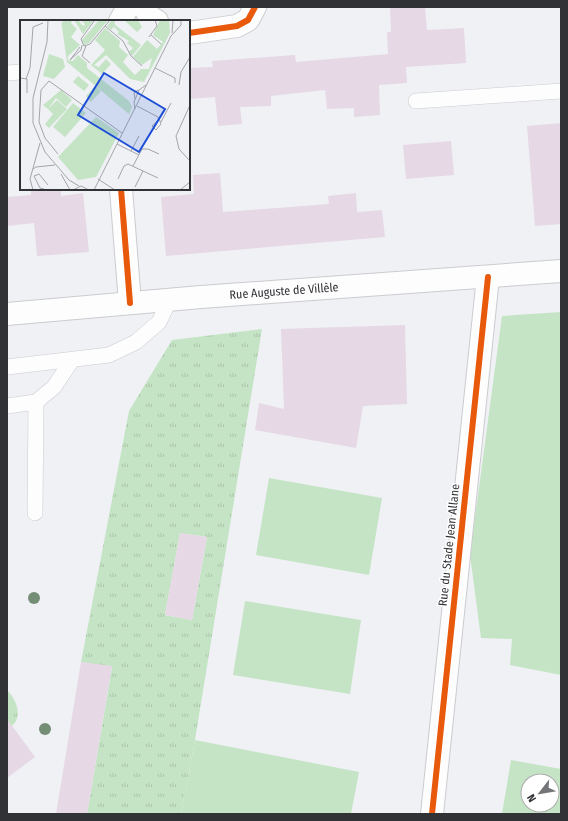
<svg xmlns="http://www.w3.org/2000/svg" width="568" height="821" viewBox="0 0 568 821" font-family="'Fira Sans Condensed',sans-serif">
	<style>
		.grass { fill: url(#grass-tufts); fill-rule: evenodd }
		.pitch { fill: #c5e4c5; fill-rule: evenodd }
		.building { fill: #e6d8e5 }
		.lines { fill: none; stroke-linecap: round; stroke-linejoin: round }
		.service-casing { stroke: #cbcccf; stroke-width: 16 }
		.minor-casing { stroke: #cbcccf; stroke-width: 24 }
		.secondary-casing { stroke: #cbcccf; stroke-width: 24 }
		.service { stroke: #fdfdfe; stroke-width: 15 }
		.minor { stroke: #fdfdfe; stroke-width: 22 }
		.secondary { stroke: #fdfdfe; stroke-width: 22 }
		.cycleway-casing { stroke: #fff; stroke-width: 8 }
		.cycleway { stroke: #e8590c; stroke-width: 6 }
		.tree { fill: #748e75 }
		.labels { text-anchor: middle; stroke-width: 3; stroke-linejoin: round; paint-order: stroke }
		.street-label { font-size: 12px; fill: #313235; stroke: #fff }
		.inset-road { fill: none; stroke: #a3a5a8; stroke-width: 1 }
		.view { fill: #1d4ed8; fill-opacity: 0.15; stroke: #1d4ed8; stroke-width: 2 }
		.inset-edge { fill: none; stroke: #313235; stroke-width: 2 }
	</style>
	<defs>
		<pattern id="grass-tufts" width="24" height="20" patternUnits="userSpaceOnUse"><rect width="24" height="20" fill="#c5e4c5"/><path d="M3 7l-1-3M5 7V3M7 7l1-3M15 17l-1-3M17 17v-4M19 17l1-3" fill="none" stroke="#aac4aa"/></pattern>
	</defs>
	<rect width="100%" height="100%" fill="#eff1f5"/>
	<g class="grass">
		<path d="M262,329L195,740L181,814H87L112,667L81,662L129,411L172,340ZM180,533L207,537L192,620L165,615Z"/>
		<path d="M7,690C14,697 21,710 16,721C14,724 10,728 7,731Z"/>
	</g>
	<g class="pitch">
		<path d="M561,312V675L510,665L512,639L481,638L470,555L502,316Z"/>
		<path d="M269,478L382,498L369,575L256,555Z"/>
		<path d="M245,601L361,620L350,694L233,675Z"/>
		<path d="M195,740L359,772L351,814H181Z"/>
		<path d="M511,760L561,769V814H502ZM528,781H552V805H528Z"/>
	</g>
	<g class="building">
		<path d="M390,7H425L427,30L464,28L466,63L406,67L407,83L379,85L380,115L354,117V108L327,109L325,90L271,96V106L240,107L242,124L218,126L215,97L189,99V68L213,67L212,61L295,55L296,62L388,54L387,32H391Z"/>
		<path d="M561,123V224L535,226L527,126Z"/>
		<path d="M451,141L454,175L406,179L403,145Z"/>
		<path d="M220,173L223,212L329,204L328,196L356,193L357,212L382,210L385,237L166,256L161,197L194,194L193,175Z"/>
		<path d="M31,189H61V196L83,193L89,252L37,256L34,223L7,226V197L31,195Z"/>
		<path d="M405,325L407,404L363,406L356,448L255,430L259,403L284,409L281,329Z"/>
		<path d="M180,533L207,537L192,620L165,615Z"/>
		<path d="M81,662L112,666L87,814H56Z"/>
		<path d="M7,719L35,757L7,778Z"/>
	</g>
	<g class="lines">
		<g class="service-casing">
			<g id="service">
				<path d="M7,73L21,72"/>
				<path d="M416,101L561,91"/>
				<path d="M7,367L109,355L136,342L159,322L170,299"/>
				<path d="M7,406L36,402L54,387L72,360"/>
				<path d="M35,513L36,402"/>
			</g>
		</g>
		<g class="minor-casing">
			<g id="minor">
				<path d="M144,7L150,17L157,21"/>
				<path d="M120,21L128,7"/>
				<path d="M189,33L237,26L248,20L255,7"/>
				<path d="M121,189L130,303"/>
				<path d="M432,814L488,277"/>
			</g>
		</g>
		<g class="secondary-casing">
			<g id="secondary">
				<path id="s1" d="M7,314L201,297L561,271"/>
			</g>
		</g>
		<use href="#service" class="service"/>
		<use href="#minor" class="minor"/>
		<use href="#secondary" class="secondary"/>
		<g class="cycleway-casing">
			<g id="cycleway">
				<path d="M189,33L237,26L248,20L255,7"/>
				<path d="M121,189L130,303"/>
				<path d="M432,814L488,277"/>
			</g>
		</g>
		<use href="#cycleway" class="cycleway"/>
	</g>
	<g class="tree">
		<circle cx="34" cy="598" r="6"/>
		<circle cx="45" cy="729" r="6"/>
	</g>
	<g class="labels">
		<g class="street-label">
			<text dy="4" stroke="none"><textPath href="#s1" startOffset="278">Rue Auguste de Villèle</textPath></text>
			<text transform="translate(449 545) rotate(-84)" y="4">Rue du Stade Jean Allane</text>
		</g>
	</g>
	<g transform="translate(20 20)">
		<rect width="170" height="170" fill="#eff1f5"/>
		<path d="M41,0L42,3L44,0H52L51,3L57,9L51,17L60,25L48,36V40L53,41L58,35L67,43V48L109,81L112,87L109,94L47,42ZM54,0H58L63,6L65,4L61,0H74L63,14ZM79,0H88L69,23L64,25L62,20ZM92,0H96L94,4L121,25L112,36L109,32L113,28L107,23L109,21L97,14L99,12L94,7L91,10L87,6ZM104,0H118L122,7L117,12ZM140,0H149L150,13L124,62L110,59L86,35L74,45L79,47L86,39L91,44L82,54L71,45L85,30L75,20L85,8L100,21L99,27L108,35L103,42L112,52L115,55L121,49H129L132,38L122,45L113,37L127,20L137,29L143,22L133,15Z" fill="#c5e4c5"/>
		<path d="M29,34L43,39L45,47L34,59L23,56ZM58,56L69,65L64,71L53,62ZM75,66L81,71L71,82L66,76ZM41,70L52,80L46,87L36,78L28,89L23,85ZM37,80L47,89L29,108L25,104L33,94L28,89ZM53,83L66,93L45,117L33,107ZM76,97L99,113L76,157L58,160L38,137Z" fill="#c5e4c5"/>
		<path class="inset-road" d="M28,0L27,22L13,78V103L25,132L49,160L59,166M75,0L61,19L64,26L70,24L90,0M85,6L103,21L111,36L122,46M152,13L153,0M131,15L141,24M129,17L137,6L135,0M66,26L62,36L70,43M60,27L50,40L61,30L62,25M135,48L155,58V63M0,58L7,59V73M6,59L10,48L13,7L23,3M159,65L161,52L170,37M115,79L114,72L119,70M170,85L156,116L159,129L170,141M117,86L138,97L140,101L141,104L136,110L132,106L139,100M115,89L114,82L119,70L126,65M141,102L151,83M97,124L119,135M111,131L119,116M38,134L25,118L19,102L21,70L29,61L102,113M113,146L122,129H128L139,134M13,149L16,147L35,145M41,154L50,170M78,159L95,170M98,159L104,146L108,144L138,158M115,167L123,151M24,169L20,168L14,156L19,154L28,165M13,170L10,159L20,123M53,170L61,166L69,170M74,170L151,16L161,5V0M160,170L170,162"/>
		<path class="view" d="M84,53L145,89L119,132L58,95Z"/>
		<rect width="170" height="170" class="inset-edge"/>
	</g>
	<rect width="568" height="821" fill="none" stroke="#313235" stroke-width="16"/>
	<g transform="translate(540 793) rotate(239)"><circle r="19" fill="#ffffff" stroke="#adadae"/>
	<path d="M0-3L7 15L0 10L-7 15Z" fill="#747578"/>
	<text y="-6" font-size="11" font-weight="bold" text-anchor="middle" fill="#313235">N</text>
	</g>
</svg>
